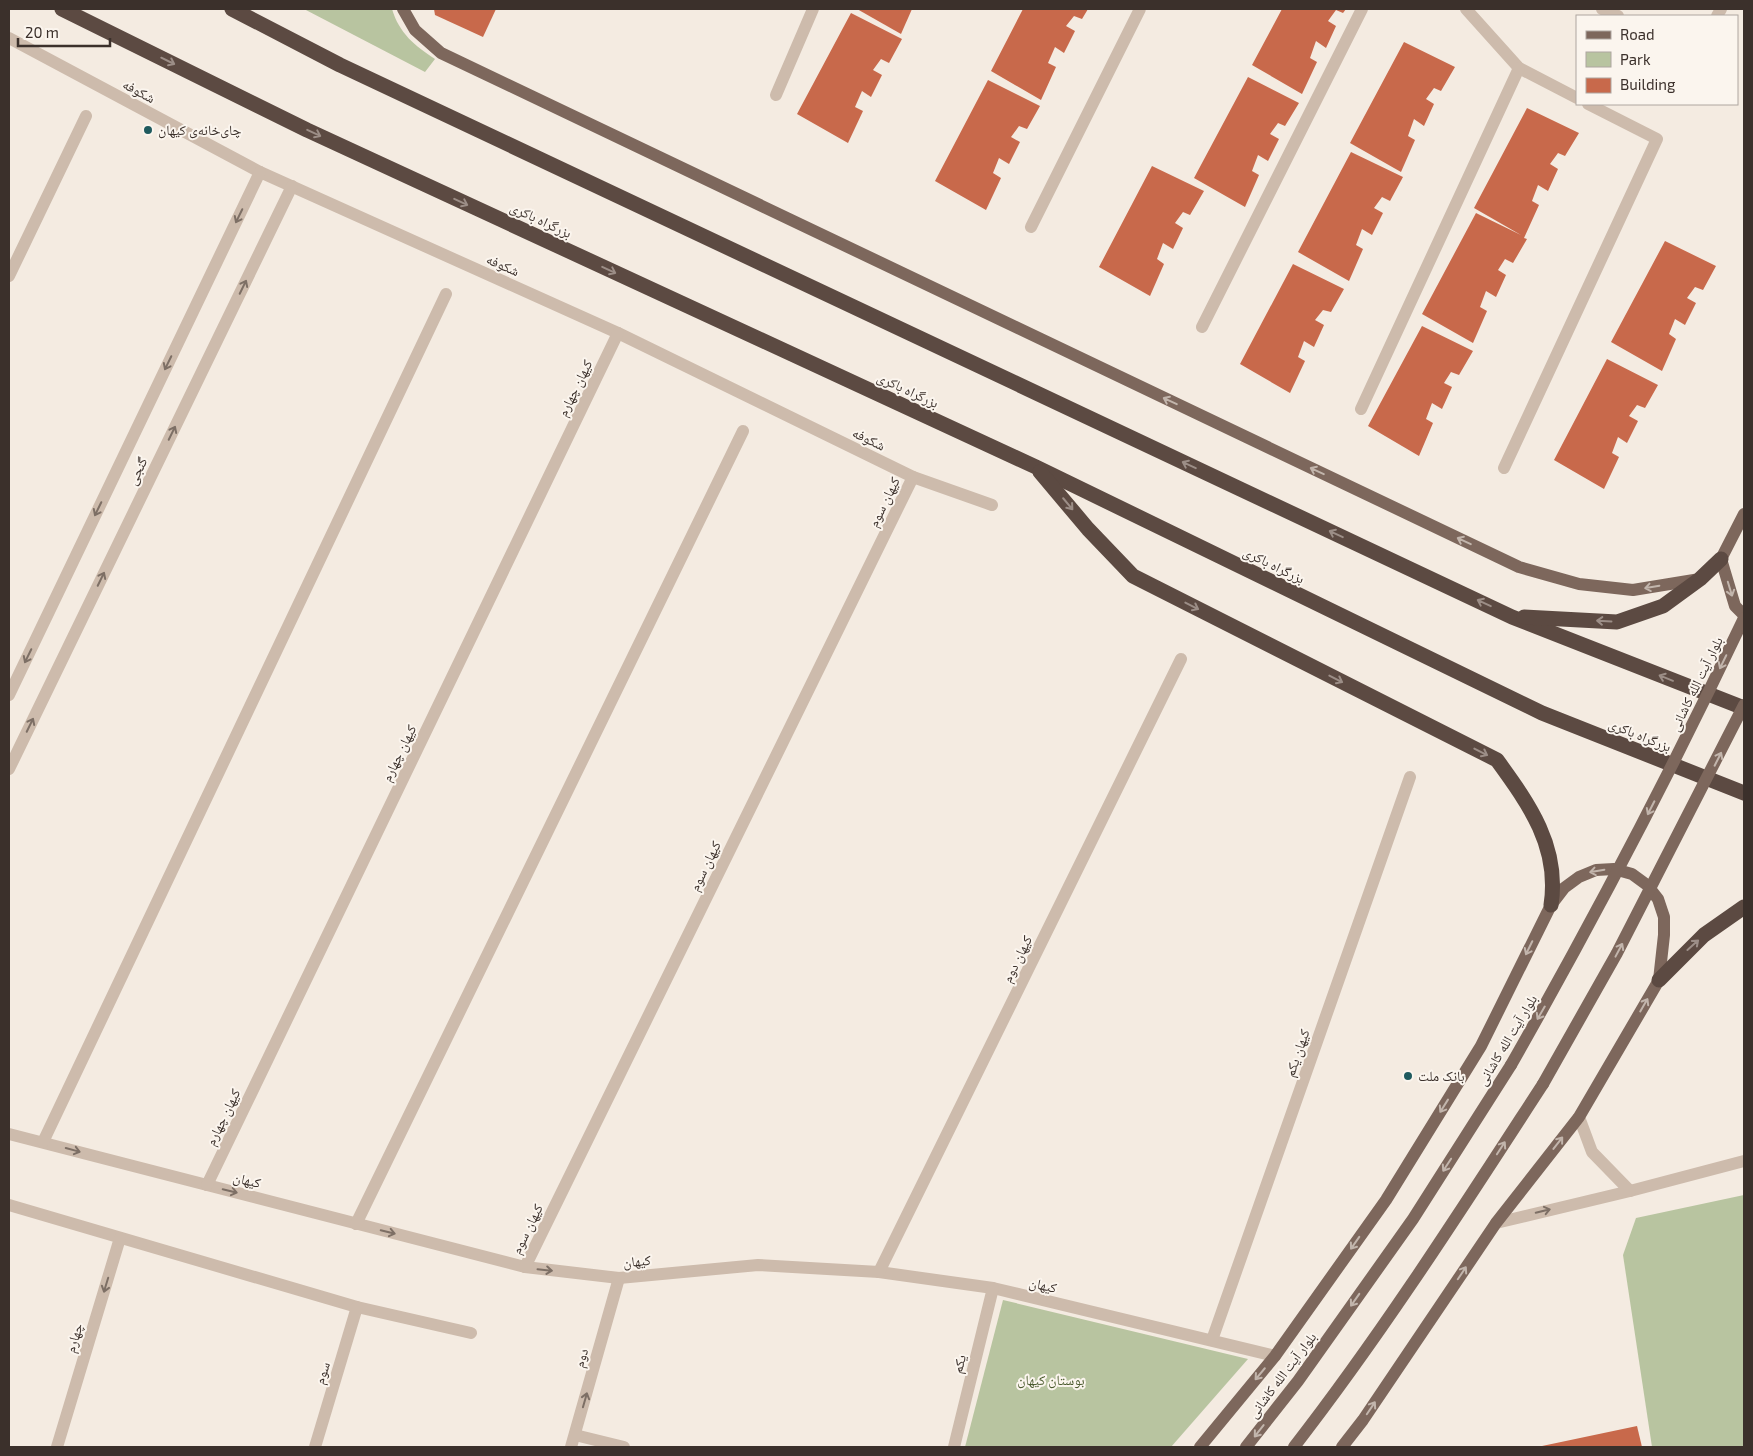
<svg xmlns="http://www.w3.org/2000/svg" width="1753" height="1456" viewBox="0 0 1753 1456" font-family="'Exo 2','Noto Naskh Arabic',sans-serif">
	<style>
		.green { fill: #b8c4a0 }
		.building { fill: #c8694b }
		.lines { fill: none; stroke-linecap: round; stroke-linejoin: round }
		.minor { stroke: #cdbbac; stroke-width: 12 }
		.major { stroke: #7d675c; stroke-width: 12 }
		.highway { stroke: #5c4a42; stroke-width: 15 }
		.major-bridge { stroke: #7d675c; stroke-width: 12 }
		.oneway { stroke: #9c8e87 }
		.oneway2 { stroke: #7d6f65 }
		.oneway3 { stroke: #c2b5ac }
		.poi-dot { fill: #1f5a5e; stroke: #fbf5ee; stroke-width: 2 }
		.labels { text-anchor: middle; stroke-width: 4; stroke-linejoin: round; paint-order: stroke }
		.street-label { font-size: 14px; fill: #3b302b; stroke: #fbf5ee }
		.poi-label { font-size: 14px; fill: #3b302b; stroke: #fbf5ee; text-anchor: start }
		.park-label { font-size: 14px; fill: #4a5a2e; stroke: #fbf5ee }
	</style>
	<rect width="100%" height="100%" fill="#f4ebe1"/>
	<g class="green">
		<path d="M304,9H392C399,33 415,46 435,59L425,72Z"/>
		<path d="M1744,1195V1447H1652L1623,1255L1636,1218Z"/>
		<path d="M1003,1300L1248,1359L1171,1447H965Z"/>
	</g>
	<g class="building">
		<path d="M434,9H496L483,37L435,15Z"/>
		<path d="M857,9H912L901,34Z"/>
		<path d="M1023,9H1088L1082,19L1074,16L1066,26L1075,31L1064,53L1055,47L1048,63L1056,67L1041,100L991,71Z"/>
		<path d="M1282,9H1346L1343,13L1336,10L1328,21L1336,26L1326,48L1316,41L1310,58L1317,62L1302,94L1252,65Z"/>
		<path d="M851,13L902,39L889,63L881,59L873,70L882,75L871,97L862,91L855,107L863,111L848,143L797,114Z"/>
		<path d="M1404,42L1455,67L1441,91L1434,88L1426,99L1434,104L1424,126L1414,119L1408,136L1415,140L1401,172L1350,143Z"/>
		<path d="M1248,77L1299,103L1285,126L1278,123L1270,134L1279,139L1268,161L1258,155L1252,171L1259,175L1245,207L1194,178Z"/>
		<path d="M988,80L1040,106L1027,129L1019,126L1011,137L1020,142L1009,164L999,158L993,173L1001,178L986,210L935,181Z"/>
		<path d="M1527,108L1579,133L1565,156L1558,153L1550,164L1558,169L1548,191L1538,185L1532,201L1539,205L1524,238L1527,239L1513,263L1505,259L1498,270L1506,275L1496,297L1486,291L1480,307L1487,311L1473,343L1422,314L1476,213L1521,235L1474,208Z"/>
		<path d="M1351,152L1403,177L1390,201L1382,197L1374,208L1383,213L1372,235L1362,229L1356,245L1363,249L1349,281L1298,252Z"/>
		<path d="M1152,166L1204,191L1190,215L1183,212L1175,223L1183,228L1173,249L1163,243L1157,259L1164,264L1150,296L1099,267Z"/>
		<path d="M1665,241L1716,266L1703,290L1695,287L1687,298L1696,303L1685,325L1675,319L1669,334L1676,339L1662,371L1611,342Z"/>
		<path d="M1293,264L1344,289L1331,312L1323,310L1315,320L1324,325L1314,347L1304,341L1298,357L1305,361L1290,393L1240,364Z"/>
		<path d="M1422,326L1473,351L1459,375L1451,372L1444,383L1452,387L1442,409L1432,403L1426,419L1433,423L1419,456L1368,426Z"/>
		<path d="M1607,359L1658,385L1645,408L1637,405L1629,416L1638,421L1627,443L1618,437L1612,453L1619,457L1604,489L1554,460Z"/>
		<path d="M1637,1426L1642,1447H1542V1446Z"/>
	</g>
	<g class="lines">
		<g class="minor">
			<path d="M1466,9L1519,68L1577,98"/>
			<path d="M1602,9L1618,16"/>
			<path d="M1717,16L1721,9"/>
			<path d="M9,38L260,172L618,333L913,477L992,505"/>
			<path d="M776,95L813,9"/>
			<path d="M1031,227L1140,9"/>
			<path d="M9,276L86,116"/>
			<path d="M1202,327L1362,9"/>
			<path d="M1361,409L1519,68"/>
			<path d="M1504,468L1657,139L1588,104"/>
			<path d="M9,695L260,172"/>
			<path d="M9,769L292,186"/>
			<path d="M9,1134L525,1267L619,1278L758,1265L879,1272L993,1288L1275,1356"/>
			<path d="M43,1142L446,294"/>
			<path d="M207,1185L618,333"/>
			<path d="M1630,1191L1744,1161"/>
			<path d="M9,1205L357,1307L471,1333"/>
			<path d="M1496,1223L1630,1191L1592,1152L1579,1117"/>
			<path d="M356,1224L743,431"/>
			<path d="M525,1267L913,477"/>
			<path d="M879,1272L1181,659"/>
			<path d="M1212,1340L1410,777"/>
			<path d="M575,1435L624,1447"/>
			<path d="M57,1447L120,1238"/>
			<path d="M315,1447L357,1307"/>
			<path d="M571,1447L619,1278"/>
			<path d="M954,1447L993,1288"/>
		</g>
		<g class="major">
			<path d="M403,9L415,30L441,53L1519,567L1579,584L1633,590L1700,579"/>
			<path d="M1744,514L1721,559L1735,606L1744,615"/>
			<path d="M1200,1447L1275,1356L1386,1200L1481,1046L1551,905L1564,888L1579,877L1596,870L1614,869L1632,874L1647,885L1658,899L1664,917V935L1659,980L1579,1117L1496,1223L1363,1420L1342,1447"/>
			<path d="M1246,1447L1298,1381L1413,1219L1511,1065"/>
			<path d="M1294,1447C1384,1331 1463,1207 1543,1084"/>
		</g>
		<g class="highway">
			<path d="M62,9L307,130L1036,467L1542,713L1744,793"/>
			<path d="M232,9L340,65L1512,617L1744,708"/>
			<path d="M1040,472L1088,529L1133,576L1497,760C1529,804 1560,847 1551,905"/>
			<path d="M1524,617L1617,622L1663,606L1700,579L1721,559"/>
			<path d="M1659,980L1704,935L1744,907"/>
		</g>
		<g class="major-bridge">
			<path d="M1511,1065C1594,919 1672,770 1744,618"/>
			<path d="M1543,1084L1617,953L1744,705"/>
		</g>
	</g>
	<defs><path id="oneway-shaft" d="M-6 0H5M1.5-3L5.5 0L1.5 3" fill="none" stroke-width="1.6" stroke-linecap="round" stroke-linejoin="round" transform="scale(1.25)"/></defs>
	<g class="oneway">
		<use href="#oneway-shaft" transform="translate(168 61) rotate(26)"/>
		<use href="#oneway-shaft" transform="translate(314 133) rotate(25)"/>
		<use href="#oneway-shaft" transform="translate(461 202) rotate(25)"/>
		<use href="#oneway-shaft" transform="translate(609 270) rotate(25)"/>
		<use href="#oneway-shaft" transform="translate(1189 465) rotate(-155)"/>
		<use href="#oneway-shaft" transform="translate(1068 504) rotate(50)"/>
		<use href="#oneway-shaft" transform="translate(1336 534) rotate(-155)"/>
		<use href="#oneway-shaft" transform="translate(1484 603) rotate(-155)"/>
		<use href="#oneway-shaft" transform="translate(1192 606) rotate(27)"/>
		<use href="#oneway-shaft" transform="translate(1604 621) rotate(-177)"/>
		<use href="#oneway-shaft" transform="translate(1666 678) rotate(-158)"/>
		<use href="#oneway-shaft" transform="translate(1336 679) rotate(27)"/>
		<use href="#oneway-shaft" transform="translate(1481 752) rotate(27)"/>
		<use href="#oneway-shaft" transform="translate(1693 945) rotate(-42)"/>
	</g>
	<g class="oneway2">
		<use href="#oneway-shaft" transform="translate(239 216) rotate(116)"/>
		<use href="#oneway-shaft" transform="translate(243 287) rotate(-64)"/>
		<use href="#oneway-shaft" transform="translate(168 363) rotate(116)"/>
		<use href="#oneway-shaft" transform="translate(172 433) rotate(-64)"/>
		<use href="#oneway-shaft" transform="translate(98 509) rotate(116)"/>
		<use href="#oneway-shaft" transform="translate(101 579) rotate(-64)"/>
		<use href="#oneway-shaft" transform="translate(28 656) rotate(116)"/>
		<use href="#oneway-shaft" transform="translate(30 725) rotate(-64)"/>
		<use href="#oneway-shaft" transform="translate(73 1150) rotate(15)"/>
		<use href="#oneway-shaft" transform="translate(230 1191) rotate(14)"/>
		<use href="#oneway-shaft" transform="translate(1543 1211) rotate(-14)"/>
		<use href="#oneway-shaft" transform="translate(388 1232) rotate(14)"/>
		<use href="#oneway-shaft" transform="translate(545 1270) rotate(6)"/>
		<use href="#oneway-shaft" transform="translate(106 1285) rotate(107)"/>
		<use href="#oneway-shaft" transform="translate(585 1400) rotate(-74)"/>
	</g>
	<g class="oneway3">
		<use href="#oneway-shaft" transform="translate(1170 401) rotate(-155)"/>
		<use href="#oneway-shaft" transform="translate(1317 471) rotate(-155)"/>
		<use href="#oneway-shaft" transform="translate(1464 541) rotate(-155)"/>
		<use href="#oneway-shaft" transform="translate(1652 587) rotate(170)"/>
		<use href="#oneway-shaft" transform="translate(1730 589) rotate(73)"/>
		<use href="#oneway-shaft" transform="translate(1723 662) rotate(116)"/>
		<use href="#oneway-shaft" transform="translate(1718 759) rotate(-63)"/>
		<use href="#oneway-shaft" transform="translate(1651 808) rotate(117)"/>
		<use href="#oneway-shaft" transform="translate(1597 871) rotate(170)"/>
		<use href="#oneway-shaft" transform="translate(1529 948) rotate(116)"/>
		<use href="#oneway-shaft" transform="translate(1619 950) rotate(-62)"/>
		<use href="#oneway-shaft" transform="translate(1644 1005) rotate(-60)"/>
		<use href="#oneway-shaft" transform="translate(1541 1013) rotate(120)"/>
		<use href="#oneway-shaft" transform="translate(1444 1106) rotate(122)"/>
		<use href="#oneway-shaft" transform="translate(1558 1143) rotate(-52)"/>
		<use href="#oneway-shaft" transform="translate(1501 1148) rotate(-57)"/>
		<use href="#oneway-shaft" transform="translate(1447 1165) rotate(123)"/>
		<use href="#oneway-shaft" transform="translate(1355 1243) rotate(125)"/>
		<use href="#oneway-shaft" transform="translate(1462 1273) rotate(-56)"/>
		<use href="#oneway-shaft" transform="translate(1355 1300) rotate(125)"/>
		<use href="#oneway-shaft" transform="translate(1260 1374) rotate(130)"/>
		<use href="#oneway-shaft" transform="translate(1371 1408) rotate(-56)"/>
		<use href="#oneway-shaft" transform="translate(1259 1431) rotate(128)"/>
	</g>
	<g class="poi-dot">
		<circle cx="148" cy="130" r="5"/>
		<circle cx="1408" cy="1076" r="5"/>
	</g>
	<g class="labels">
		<g class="street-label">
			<text transform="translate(139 91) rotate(28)" y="5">شکوفه</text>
			<text transform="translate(541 220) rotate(25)" y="5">بزرگراه باکری</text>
			<text transform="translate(503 265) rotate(24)" y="5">شکوفه</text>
			<text transform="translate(575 388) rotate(-64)" y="5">کیهان چهارم</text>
			<text transform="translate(908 390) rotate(25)" y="5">بزرگراه باکری</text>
			<text transform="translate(869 439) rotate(26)" y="5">شکوفه</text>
			<text transform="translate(137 471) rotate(-64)" y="5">گنجی</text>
			<text transform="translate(884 502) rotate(-64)" y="5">کیهان سوم</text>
			<text transform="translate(1274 565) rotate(26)" y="5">بزرگراه باکری</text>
			<text transform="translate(1696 684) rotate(-64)" y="5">بلوار آیت الله کاشانی</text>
			<text transform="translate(1640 735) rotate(22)" y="5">بزرگراه باکری</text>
			<text transform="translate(399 753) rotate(-64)" y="5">کیهان چهارم</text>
			<text transform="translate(705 866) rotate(-64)" y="5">کیهان سوم</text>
			<text transform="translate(1017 959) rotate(-64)" y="5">کیهان دوم</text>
			<text transform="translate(1507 1040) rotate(-59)" y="5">بلوار آیت الله کاشانی</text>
			<text transform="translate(1297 1053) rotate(-71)" y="5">کیهان یکم</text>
			<text transform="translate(223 1117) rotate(-64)" y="5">کیهان چهارم</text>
			<text transform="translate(247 1180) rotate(14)" y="5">کیهان</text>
			<text transform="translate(527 1229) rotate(-64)" y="5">کیهان سوم</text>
			<text transform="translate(637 1261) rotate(-5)" y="5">کیهان</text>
			<text transform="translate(1043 1285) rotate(13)" y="5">کیهان</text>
			<text transform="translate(74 1338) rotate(-73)" y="5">چهارم</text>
			<text transform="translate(581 1358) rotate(-74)" y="5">دوم</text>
			<text transform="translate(959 1364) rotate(-76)" y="5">یکم</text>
			<text transform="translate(322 1373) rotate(-73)" y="5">سوم</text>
			<text transform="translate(1282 1375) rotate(-53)" y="5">بلوار آیت الله کاشانی</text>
		</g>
		<g class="poi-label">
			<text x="158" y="135">چای‌خانه‌ی کیهان</text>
			<text x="1418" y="1081">بانک ملت</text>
		</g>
		<g class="park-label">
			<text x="1051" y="1385">بوستان کیهان</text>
		</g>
	</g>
	<rect width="1753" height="1456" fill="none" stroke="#3b302b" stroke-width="20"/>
	<rect x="1576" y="15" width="162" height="90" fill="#fbf5ee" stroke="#aea6a0"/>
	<rect x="1586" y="31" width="25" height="8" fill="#7d675c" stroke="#aea6a0"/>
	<text x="1620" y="40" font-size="15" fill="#3b302b">Road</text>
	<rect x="1586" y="52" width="25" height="15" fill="#b8c4a0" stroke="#aea6a0"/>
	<text x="1620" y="65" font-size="15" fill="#3b302b">Park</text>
	<rect x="1586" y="78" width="25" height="15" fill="#c8694b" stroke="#aea6a0"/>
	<text x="1620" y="90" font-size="15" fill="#3b302b">Building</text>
	<path d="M18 38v8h92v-8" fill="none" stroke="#3b302b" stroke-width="2.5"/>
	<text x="25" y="38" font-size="15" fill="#3b302b" stroke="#fbf5ee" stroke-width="4" paint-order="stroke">20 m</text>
</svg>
